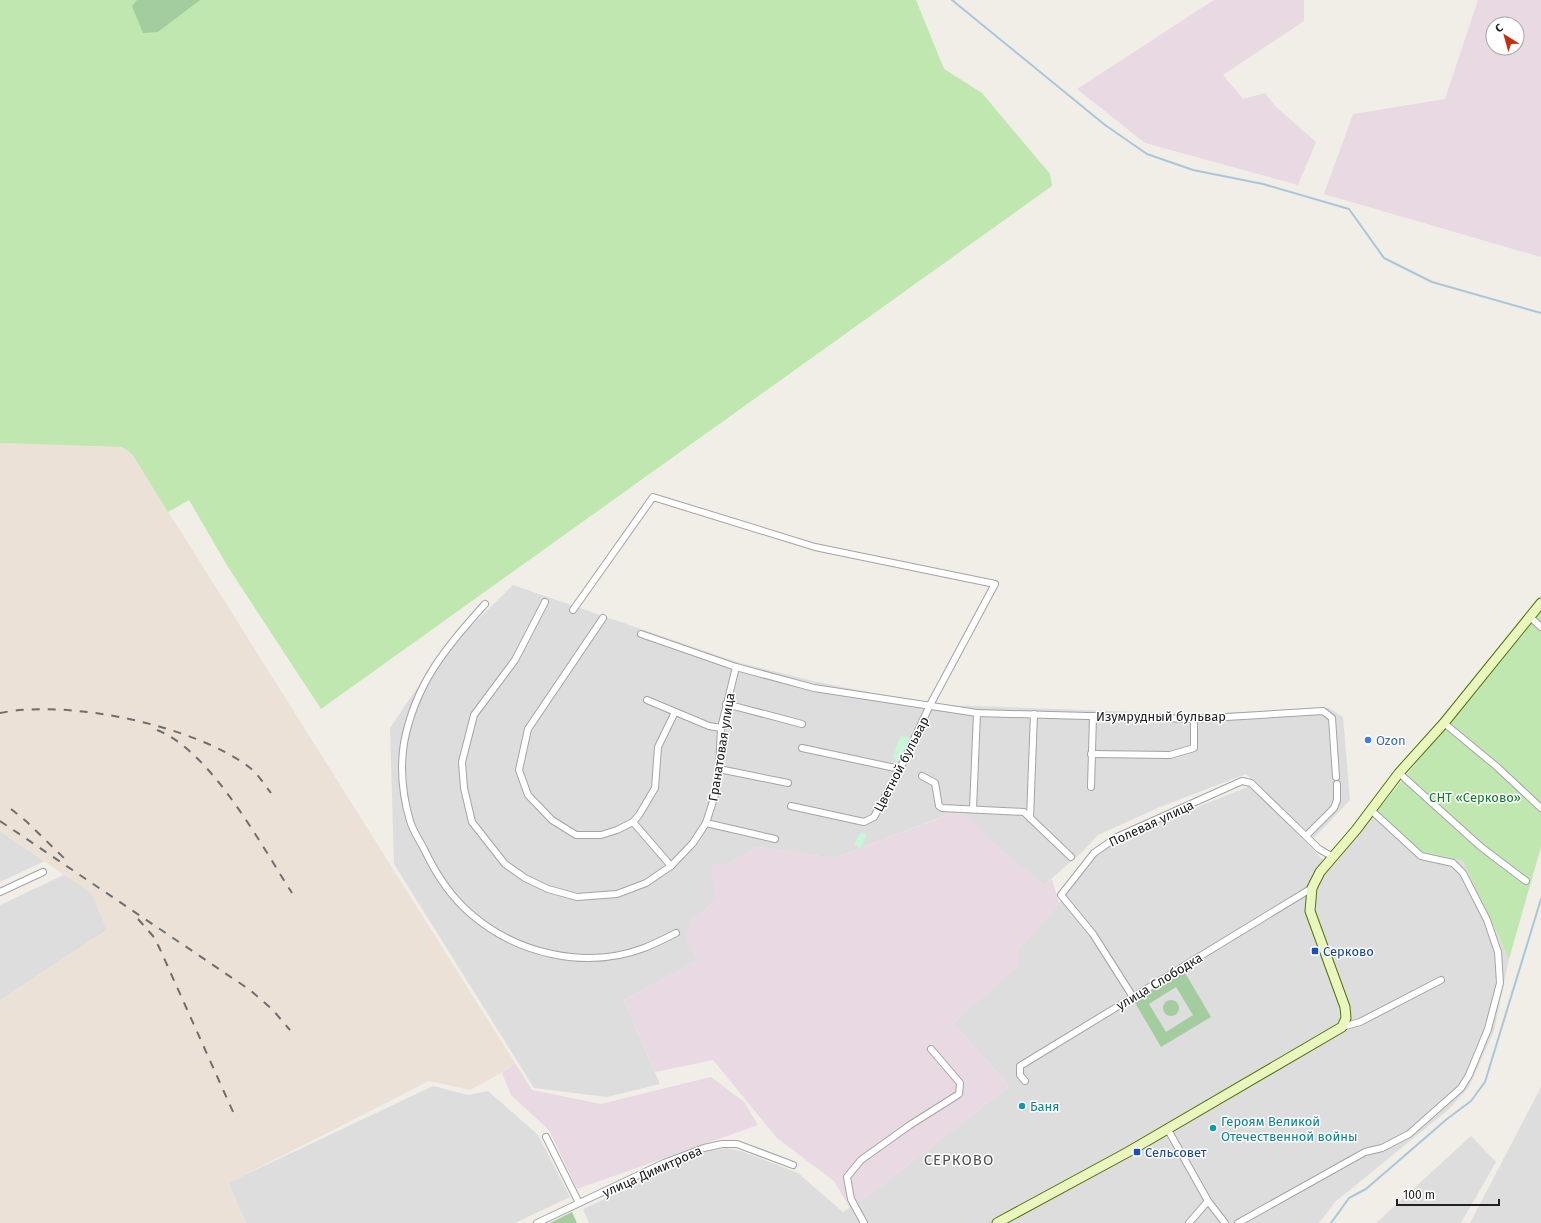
<svg xmlns="http://www.w3.org/2000/svg" width="1541" height="1223" viewBox="0 0 1541 1223" font-family="'Fira Sans',sans-serif">
	<style>
		.residential { fill: #dedddd }
		.industrial { fill: #e8d9e3; fill-rule: evenodd }
		.military { fill: #ece1d7 }
		.grass { fill: #c0e7b0 }
		.forest { fill: #a3cd9e; fill-rule: evenodd }
		.park { fill: #c7f7d4 }
		.lines { fill: none; stroke-linecap: round; stroke-linejoin: round }
		.stream { stroke: #aac6db; stroke-width: 2 }
		.street-casing { stroke: #a4a4a4; stroke-width: 8 }
		.secondary-casing { stroke: #53720b; stroke-width: 11 }
		.street { stroke: #fff; stroke-width: 6 }
		.secondary { stroke: #e9f6be; stroke-width: 9 }
		.rail { stroke: #6e6e6e; stroke-width: 2; stroke-dasharray: 8 8; stroke-linecap: butt }
		.shop-dot { fill: #3f7fe0; stroke: #fff; stroke-width: 1.5 }
		.transit-dot { fill: #1a4fb4; stroke: #fff; stroke-width: 1.5 }
		.culture-dot { fill: #0f9aa8; stroke: #fff; stroke-width: 1.5 }
		.labels { text-anchor: middle; stroke-width: 3; stroke-linejoin: round; paint-order: stroke }
		.street-label { font-size: 13px; fill: #202020; stroke: #fff }
		.shop-label { font-size: 13px; fill: #366cbe; stroke: #fff; text-anchor: start }
		.park-label { font-size: 13px; fill: #12792f; stroke: #fff }
		.transit-label { font-size: 13px; fill: #164399; stroke: #fff; text-anchor: start }
		.culture-label { font-size: 13px; fill: #0d838f; stroke: #fff; text-anchor: start }
		.quarter-label { font-size: 15px; letter-spacing: 1px; fill: #535353; stroke: #fff }
	</style>
	<rect width="100%" height="100%" fill="#f0eee7"/>
	<g class="residential">
		<path d="M513,585L737,662L813,681L903,699L949,705L1195,714L1329,708L1343,717L1350,800L1314,838L1246,774L1160,807L1098,835L1082,852L1044,885L1000,850L960,810L834,858L757,847L724,866L716,901L693,919L697,961L624,1000L660,1084L607,1097L534,1088L394,864L390,728L437,659Z"/>
		<path d="M1250,786L1331,868L1377,811L1420,851L1463,861L1509,959L1494,1031L1469,1087L1448,1110L1335,1202L1319,1223H589L583,1209L706,1152L726,1148L744,1152L798,1173L843,1212L871,1194L1009,1086L953,1023L1017,966L1018,950L1059,903L1096,853L1123,837Z"/>
		<path d="M0,831L45,861L0,882Z"/>
		<path d="M68,873L92,894L107,930L0,1000V905Z"/>
		<path d="M433,1086L468,1095L488,1091L538,1135L570,1197L515,1223H246L228,1183Z"/>
		<path d="M1541,1087V1223H1470Z"/>
		<path d="M1471,1136L1496,1162L1461,1223H1376Z"/>
	</g>
	<g class="industrial">
		<path d="M1214,0H1304V21L1223,75L1243,99L1265,93L1275,106L1316,142L1298,185L1145,143L1077,89Z"/>
		<path d="M1478,0H1541V257L1324,194L1353,114L1445,99ZM1493,24H1517V48H1493Z"/>
		<path d="M961,810L1000,850L1044,885L1052,879L1059,903L1018,950L1017,966L953,1023L1009,1086L871,1194L850,1208L834,1181L777,1138L713,1060L655,1072L624,1000L697,961L685,936L693,919L716,901L711,867L718,863L724,866L757,847L834,858Z"/>
		<path d="M515,1063L532,1090L601,1104L711,1077L744,1102L758,1125L577,1189L549,1130L511,1095L502,1073Z"/>
	</g>
	<path class="military" d="M0,443L122,447L132,454L515,1063L501,1073L470,1090L429,1081L229,1183L246,1223H0V1000L107,930L92,894L0,831Z"/>
	<g class="grass">
		<path d="M0,0H916L944,69L982,93L1050,174L1052,186L321,709L228,567L189,500L168,512L132,454L122,447L0,443Z"/>
		<path d="M1541,609V847L1509,959L1463,861L1420,851L1377,811Z"/>
	</g>
	<g class="forest">
		<path d="M137,0H200L158,32L143,33L132,6Z"/>
		<path d="M1184,971L1211,1017L1161,1047L1134,1001ZM1176,987L1193,1015L1166,1032L1149,1004Z"/>
		<circle cx="1171" cy="1008" r="8"/>
		<path d="M572,1212L577,1223H550Z"/>
	</g>
	<g class="park">
		<path d="M900,736L911,738L900,759L897,761L893,757Z"/>
		<path d="M861,832L867,835L860,848L854,844Z"/>
	</g>
	<g class="lines">
		<g class="stream">
			<path d="M952,0L1105,125L1147,154L1193,170L1263,184L1349,209L1384,258L1432,282L1541,313"/>
			<path d="M1331,1223L1349,1198L1366,1189L1447,1119L1471,1101L1485,1082L1541,899"/>
		</g>
		<g class="street-casing">
			<g id="street">
				<path d="M545,602L515,660L474,715L462,762L464,788L472,822L505,864L525,878L548,889L577,897L617,894L646,883L671,866L693,843L706,823L715,795L719,769L721,728L736,667"/>
				<path d="M485,604C446,647 415,684 404,743C400,768 403,797 410,821C413,831 420,841 425,851C436,874 451,897 471,914C517,954 586,970 644,948C655,944 666,938 676,933"/>
				<path d="M573,610L653,497L815,547L995,584L930,705L900,769L874,817L864,822L791,806"/>
				<path d="M1530,617L1541,627"/>
				<path d="M603,618L528,729L519,770L528,795L552,820L576,835H601L617,830L633,822L639,815L655,788L658,747L675,712"/>
				<path d="M641,634L736,667L814,688L977,713L1194,719L1323,711L1332,718L1336,777"/>
				<path d="M647,700L709,726L721,728"/>
				<path d="M726,704L802,724"/>
				<path d="M1444,723L1496,766L1541,808"/>
				<path d="M802,748L900,769"/>
				<path d="M1091,754L1170,755L1194,748V719"/>
				<path d="M719,769L788,783"/>
				<path d="M1399,773L1481,847L1526,881"/>
				<path d="M922,776L935,783L939,806L942,808L1024,812L1071,857"/>
				<path d="M1091,787L1093,716"/>
				<path d="M973,809L977,713"/>
				<path d="M1030,818L1034,714"/>
				<path d="M633,822L671,866"/>
				<path d="M706,823L775,839"/>
				<path d="M1306,836L1334,808L1337,800V784"/>
				<path d="M0,892L43,872"/>
				<path d="M1133,997L1093,934L1061,895L1094,853L1117,837L1242,781L1251,783L1319,849L1333,857"/>
				<path d="M1342,1027L1360,1022L1441,980"/>
				<path d="M1025,1081L1020,1075V1066L1312,888"/>
				<path d="M1167,1128L1208,1201L1225,1223"/>
				<path d="M546,1137L579,1203"/>
				<path d="M537,1223L664,1163L704,1148L722,1144H737L793,1165"/>
				<path d="M864,1223L851,1199L847,1177L861,1160L910,1125L959,1094L960,1083L931,1049"/>
				<path d="M1189,1223L1208,1201"/>
				<path d="M1238,1223L1365,1152L1382,1148L1409,1134L1461,1088L1469,1075L1488,1029L1500,983L1498,952L1487,920L1463,873L1453,863L1421,856L1371,810"/>
			</g>
		</g>
		<g class="secondary-casing">
			<path id="secondary" d="M997,1223L1128,1152L1342,1027L1346,1018L1345,1007L1310,911L1312,888L1320,872L1356,830L1399,773L1444,723L1541,603"/>
		</g>
		<use href="#street" class="street"/>
		<use href="#secondary" class="secondary"/>
		<g class="rail">
			<path d="M0,713C68,699 193,725 249,767C258,774 264,784 271,793"/>
			<path d="M157,730C211,751 261,845 292,893"/>
			<path d="M11,809L27,822L68,862"/>
			<path d="M0,821L250,990L272,1009L290,1030"/>
			<path d="M138,919L153,936L159,947L234,1114"/>
		</g>
	</g>
	<circle class="shop-dot" cx="1368" cy="740" r="4"/>
	<g class="transit-dot">
		<rect x="1311" y="947" width="8" height="8" rx="2"/>
		<rect x="1133" y="1148" width="8" height="8" rx="2"/>
	</g>
	<g class="culture-dot">
		<circle cx="1022" cy="1106" r="4"/>
		<circle cx="1213" cy="1128" r="4"/>
	</g>
	<g class="labels">
		<g class="street-label">
			<text x="1161" y="721">Изумрудный бульвар</text>
			<text transform="translate(721 747) rotate(-81)" y="5">Гранатовая улица</text>
			<text transform="translate(901 764) rotate(-63)" y="5">Цветной бульвар</text>
			<text transform="translate(1151 823) rotate(-25)" y="5">Полевая улица</text>
			<text transform="translate(1159 981) rotate(-31)" y="5">улица Слободка</text>
			<text transform="translate(652 1171) rotate(-24)" y="5">улица Димитрова</text>
		</g>
		<g class="shop-label">
			<text x="1376" y="745">Ozon</text>
		</g>
		<g class="park-label">
			<text x="1475" y="802">СНТ «Серково»</text>
		</g>
		<g class="transit-label">
			<text x="1323" y="956">Серково</text>
			<text x="1145" y="1157">Сельсовет</text>
		</g>
		<g class="culture-label">
			<text x="1030" y="1111">Баня</text>
			<text x="1221" y="1126">Героям Великой<tspan x="1221" dy="15">Отечественной войны</tspan></text>
		</g>
		<g class="quarter-label">
			<text x="959" y="1165">СЕРКОВО</text>
		</g>
	</g>
	<g transform="translate(1505 36) rotate(323)"><circle r="19" fill="#ffffff" stroke="#a6a6a6"/>
	<path d="M0-3L7 15L0 10L-7 15Z" fill="#c42f0c"/>
	<text y="-6" font-size="11" font-weight="bold" text-anchor="middle" fill="#202020">С</text>
	</g>
	<path d="M1397 1199v6h102v-6" fill="none" stroke="#202020" stroke-width="2"/>
	<text x="1403" y="1199" font-size="12" fill="#202020" stroke="#ffffff" stroke-width="3" paint-order="stroke">100 m</text>
</svg>
